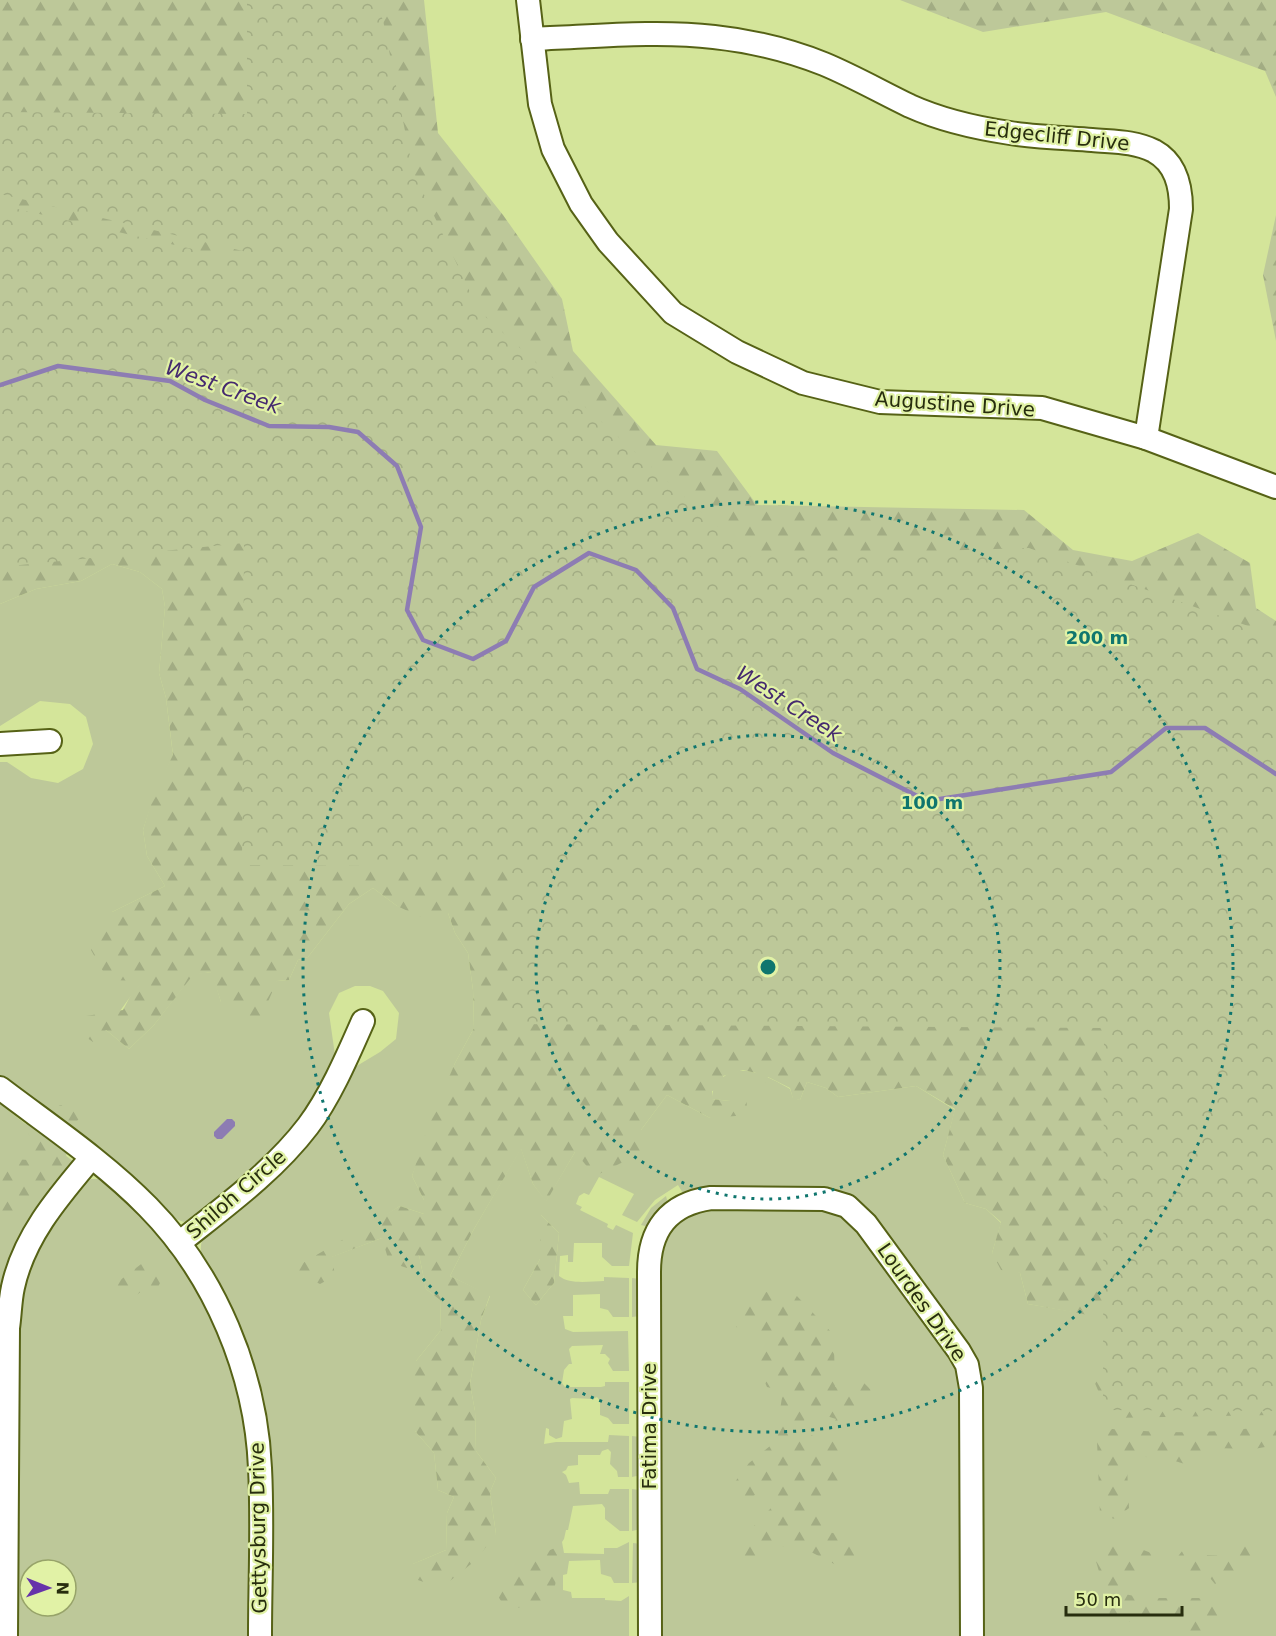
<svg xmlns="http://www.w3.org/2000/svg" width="1276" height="1636" viewBox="0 0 1276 1636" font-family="'DejaVu Sans',sans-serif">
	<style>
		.green { fill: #bdc899; fill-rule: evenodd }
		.forest { fill: url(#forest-firs) }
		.park { fill: url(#park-crowns) }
		.water { fill: #8d7cb3 }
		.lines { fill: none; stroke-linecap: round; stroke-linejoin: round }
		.stream { stroke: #8d7cb3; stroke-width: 4.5 }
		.minor-casing { stroke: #566216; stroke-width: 26 }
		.minor { stroke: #fff; stroke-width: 22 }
		.ring { fill: none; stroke: #0f766e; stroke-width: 3; stroke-dasharray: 3 6 }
		.labels { text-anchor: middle; stroke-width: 4.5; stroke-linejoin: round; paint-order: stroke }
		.street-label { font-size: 20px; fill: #272d0e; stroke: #e1f2a6 }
		.water-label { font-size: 21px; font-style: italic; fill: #452a6f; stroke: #e1f2a6 }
		.centre { fill: #0f766e; stroke: #e1f2a6; stroke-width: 3 }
		.ring-label { font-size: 18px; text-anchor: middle; font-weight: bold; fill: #0f766e; stroke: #e1f2a6; stroke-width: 4.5; stroke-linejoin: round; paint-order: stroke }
	</style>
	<defs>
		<pattern id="forest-firs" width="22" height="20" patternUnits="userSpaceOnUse" patternTransform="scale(1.5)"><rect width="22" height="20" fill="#bdc899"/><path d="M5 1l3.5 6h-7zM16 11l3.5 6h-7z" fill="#a2ac83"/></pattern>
		<pattern id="park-crowns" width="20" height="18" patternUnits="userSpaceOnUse" patternTransform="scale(1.5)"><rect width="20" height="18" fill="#bdc899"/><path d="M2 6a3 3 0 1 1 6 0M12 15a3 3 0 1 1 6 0" fill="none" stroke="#a2ac83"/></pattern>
	</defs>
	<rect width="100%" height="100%" fill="#d4e59a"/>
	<g class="green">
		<path d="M112,564L140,572L162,589L165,607L159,673L166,698L173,756L155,793L143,830L147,856L165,886L112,912L144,981C129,996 119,1014 106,1030L129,1049L154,1025L193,974L212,972L221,1002L277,981L289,980L298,960L308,957L349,904L373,888L397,906L448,913L455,933L468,953L473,990L474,1028L455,1063L412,1176L424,1200V1214L400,1206L375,1222L331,1257L382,1238L419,1255L426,1289L440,1300L441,1330L416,1361L415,1431L434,1453L438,1490L454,1497L447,1513L446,1550L413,1564L496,1534L490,1492L496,1478L476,1451L475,1411L470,1384L481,1320L490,1296L450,1276L474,1229L521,1148L533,1184L546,1201L575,1152L641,1130L667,1095L710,1118L730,1101L712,1099C712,1091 714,1088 719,1082C736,1058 771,1078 790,1089L793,1098L800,1100L807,1082L826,1088L838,1097L916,1086L955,1110L943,1155L965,1203L986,1209L1001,1223L992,1253L1020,1273L1028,1304L1110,1318L1268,1414L1276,1415V1636H983L982,1386L980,1372L974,1355L863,1208L684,1195L678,1185L655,1200L637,1222L622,1215L634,1194L599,1177L589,1195L584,1193L579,1196L576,1204L582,1207L580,1210L608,1224L607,1227L613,1230L616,1225L633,1233L629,1266H612L602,1257V1243H574L573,1262H568V1255L560,1256L559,1276C570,1285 591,1281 604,1281V1277L629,1278V1317H613L608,1310L600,1308V1294L573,1295V1316H563L565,1329L573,1332L628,1331L629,1371H613L608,1363L610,1359L605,1354H600L603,1345L572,1346L569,1349L572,1364H569L564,1370L562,1383L565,1387H601L605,1386V1382H629V1424H613L608,1418L600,1415V1401L597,1397L593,1399L572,1398L570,1399L572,1419L564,1421L562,1437L556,1439L549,1435V1429L546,1428L544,1444L556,1442H608L609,1435L629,1436V1477H618L617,1471L610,1464L611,1452L608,1449L602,1451L600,1455H578V1465L568,1466L566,1470L562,1472L566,1475L569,1483L579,1482L580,1494H608L610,1489H629V1531H620L605,1519V1508L602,1504L573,1506L568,1530H566L564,1539L562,1542L564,1553L604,1554V1548H617L629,1542V1583H614L611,1577L601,1574L600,1560L569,1561L567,1574L563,1575V1590L571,1592L572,1598H605V1600L621,1601L629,1596V1636H269L271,1546L217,1286C207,1266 193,1253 206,1232L275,1179L323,1126L355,1067L380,1052L396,1039L399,1013L383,991L370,986H355L339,993L329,1013L335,1055L330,1074L301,1121L275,1152L199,1216L184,1222L170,1217L110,1160L0,1076V762H7L31,778L58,783L83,769L93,744L86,717L70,704L40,701L0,726V604L36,589L81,581ZM541,1215L559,1233L554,1283L536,1305L523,1290L540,1259Z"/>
		<path d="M0,1104L74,1162L30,1217L10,1261L0,1308Z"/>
		<path d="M91,1179H102L119,1192L177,1256L215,1327L242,1402L252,1468L250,1636H17L19,1320L29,1268L53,1218L76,1190ZM30,1570H66V1606H30Z"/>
		<path d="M666,1196L668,1204L649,1227L641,1225L651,1208Z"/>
		<path d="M705,1208L831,1210L849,1219L958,1366L962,1387L963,1636H660L659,1260L663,1238L686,1214Z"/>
		<path d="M632,1278L640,1279V1316L632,1317Z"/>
		<path d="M632,1436L640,1437L641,1475L632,1477Z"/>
		<path d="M632,1489L640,1490L641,1529L632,1531Z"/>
		<path d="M633,1543L641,1544V1582L632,1583Z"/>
	</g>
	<g class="forest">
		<path d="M0,0H424L438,133L503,215L562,299L573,351L656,445L717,451L757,505L1024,510L1073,550L1132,561L1198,533L1250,563L1256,608L1276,621V759L0,372Z"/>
		<path d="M900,0H1276V97L1265,71L1106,12L983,32Z"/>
		<path d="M1276,215V341L1263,275Z"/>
		<path d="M0,402L1276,789V1415L1110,1418L1094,1381L1111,1344L1110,1319L1028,1304L1020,1273L1001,1270L992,1253L1001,1222L986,1209L965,1203L943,1155L955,1109L916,1086L838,1097L826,1088L807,1082L800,1100L793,1099L790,1088L768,1077L765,1083H759L756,1073L743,1070L723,1076L728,1084L724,1089L712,1091V1099L730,1101L734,1097L746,1098L748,1115L710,1118L667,1095L641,1130L643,1152L595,1176L575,1152L546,1202L533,1184L521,1149L474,1229L450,1276L490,1295L481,1320L470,1384L475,1411L476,1451L496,1478L490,1492L496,1534L476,1560L441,1588L415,1579L413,1564L446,1550L447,1513L454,1497L438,1490L434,1453L415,1431V1388L398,1370L416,1361L441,1330L440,1300L426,1289L419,1255L407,1268L389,1262L382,1238L332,1257L335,1276L320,1284L300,1274L296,1267L400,1206L424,1214V1200L412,1176L426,1132L455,1063L474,1028L473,990L468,953L455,933L448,913L421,917L397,906L373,888L349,904L308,957L298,960L289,980L277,981L257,1027L221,1002L211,972L193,975L154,1025L129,1049L106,1030L93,1042L80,1033L86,1016L123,1010L132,993L143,981L108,980L91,950L112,912L165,886L147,856L143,830L154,793L173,755L166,698L159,673L165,607L162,589L140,572L112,564L81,581L36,589L0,604Z"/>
		<path d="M60,1105L75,1106L80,1118L64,1134L70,1146L63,1163L65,1177L40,1213L20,1207L12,1219L0,1212C0,1198 0,1163 15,1160C20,1159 25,1160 30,1160L35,1155L25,1121L45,1116Z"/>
		<path d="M540,1214L559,1233L554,1283L536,1305L523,1290L540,1259Z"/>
		<path d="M149,1258L164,1275L158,1287L144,1289L127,1303L110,1288Z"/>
		<path d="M765,1292L795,1294L832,1333L834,1347L835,1387L857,1376L871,1390L853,1409L844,1431L834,1435L832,1427L836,1419C829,1416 821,1416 814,1413L804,1420L811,1435L827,1441L847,1442L853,1448L850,1455L838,1459L846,1485L820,1500L823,1531L843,1535L856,1555L838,1566L813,1553L775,1545L767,1558H743L735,1546L771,1508L769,1486L744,1502L732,1486L749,1463L775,1442L783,1391L767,1387L758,1367L761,1333L736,1327L752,1294Z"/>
		<path d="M1261,1427H1276V1445L1254,1449L1213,1448L1198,1468L1165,1458L1145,1457L1127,1467L1129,1508L1115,1519L1100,1515L1097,1441L1112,1429C1162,1433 1212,1434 1261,1427Z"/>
		<path d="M1189,1542L1207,1555L1228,1556L1238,1545L1253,1547L1251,1563L1215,1584L1205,1572L1187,1571L1176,1559Z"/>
		<path d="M1107,1544L1133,1546L1159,1556L1145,1574L1118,1579L1119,1593L1145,1598H1205L1224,1620L1208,1631L1172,1633L1170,1620L1144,1622H1110L1109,1605L1095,1558Z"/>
		<path d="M555,1548L560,1564L552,1598L507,1611L495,1591L501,1578L533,1557Z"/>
	</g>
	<path class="park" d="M247,0H373L383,20L413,171L479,311L751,557L1029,548L1276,636V1411L1103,1410L1104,1028L510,1024L511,867L242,865L244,543L0,567V205L245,261L247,252L0,194V112L247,114Z"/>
	<path class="water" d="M227,1119H232L235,1122V1126L222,1139H217L214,1136V1132Z"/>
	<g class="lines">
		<path class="stream" d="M0,385L58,366L170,381L205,400L269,426L329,427L358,432L397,466L421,527L407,610L423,640L473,659L506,641L534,587L589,553L636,570L673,608L697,669L740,689L833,753L927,801L1111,772L1166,728H1205L1276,774"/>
		<g class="minor-casing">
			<g id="minor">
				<path d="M528,0L540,104L553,149L581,204L608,242L673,313L737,352L803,383L880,402L1042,408L1146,438L1276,487"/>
				<path d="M532,39C590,37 656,30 714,37C751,41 789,50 824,64C853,76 881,92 910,106C941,120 976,128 1010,133C1037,137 1065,138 1092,140C1113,142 1134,141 1154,151C1176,163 1181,186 1181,209L1146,438"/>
				<path d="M0,744L50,741"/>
				<path d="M0,1088C50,1126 104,1162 148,1207C215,1275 256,1373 260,1468C263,1524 260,1580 260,1636"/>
				<path d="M179,1243C224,1207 273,1172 308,1126C330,1097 348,1055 363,1021"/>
				<path d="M6,1636L8,1328C10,1315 10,1300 13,1287C24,1236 59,1196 91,1158"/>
				<path d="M650,1636L649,1272C649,1230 668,1204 711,1198L824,1199L847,1206L866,1224L959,1351L967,1365L971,1388L972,1636"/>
			</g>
		</g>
		<use href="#minor" class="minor"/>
	</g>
	<g class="ring">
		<circle cx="768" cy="967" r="232"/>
		<circle cx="768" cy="967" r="465"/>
	</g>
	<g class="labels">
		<g class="street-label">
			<text transform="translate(1057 136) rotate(6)" y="7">Edgecliff Drive</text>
			<text transform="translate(955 404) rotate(4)" y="7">Augustine Drive</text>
			<text transform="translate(236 1194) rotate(-41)" y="7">Shiloh Circle</text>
			<text transform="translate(922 1302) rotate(55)" y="7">Lourdes Drive</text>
			<text transform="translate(649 1426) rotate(-90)" y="7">Fatima Drive</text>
			<text transform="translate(258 1528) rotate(-91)" y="7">Gettysburg Drive</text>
		</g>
		<g class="water-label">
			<text transform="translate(223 387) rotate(20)" y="7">West Creek</text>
			<text transform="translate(789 704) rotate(33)" y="7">West Creek</text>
		</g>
	</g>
	<circle cx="768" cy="967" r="9" class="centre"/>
	<g class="ring-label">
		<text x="1097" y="644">200 m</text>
		<text x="932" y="809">100 m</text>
	</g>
	<g transform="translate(48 1588) rotate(91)"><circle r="28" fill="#e1f2a6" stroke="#97a369" stroke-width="1.5"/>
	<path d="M0-4.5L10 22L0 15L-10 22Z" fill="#6633aa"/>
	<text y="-9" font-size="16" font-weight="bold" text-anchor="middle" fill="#272d0e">N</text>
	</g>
	<path d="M1066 1606v9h116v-9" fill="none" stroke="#272d0e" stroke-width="3"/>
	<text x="1075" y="1606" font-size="18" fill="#272d0e" stroke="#e1f2a6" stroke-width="4.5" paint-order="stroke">50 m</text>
</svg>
